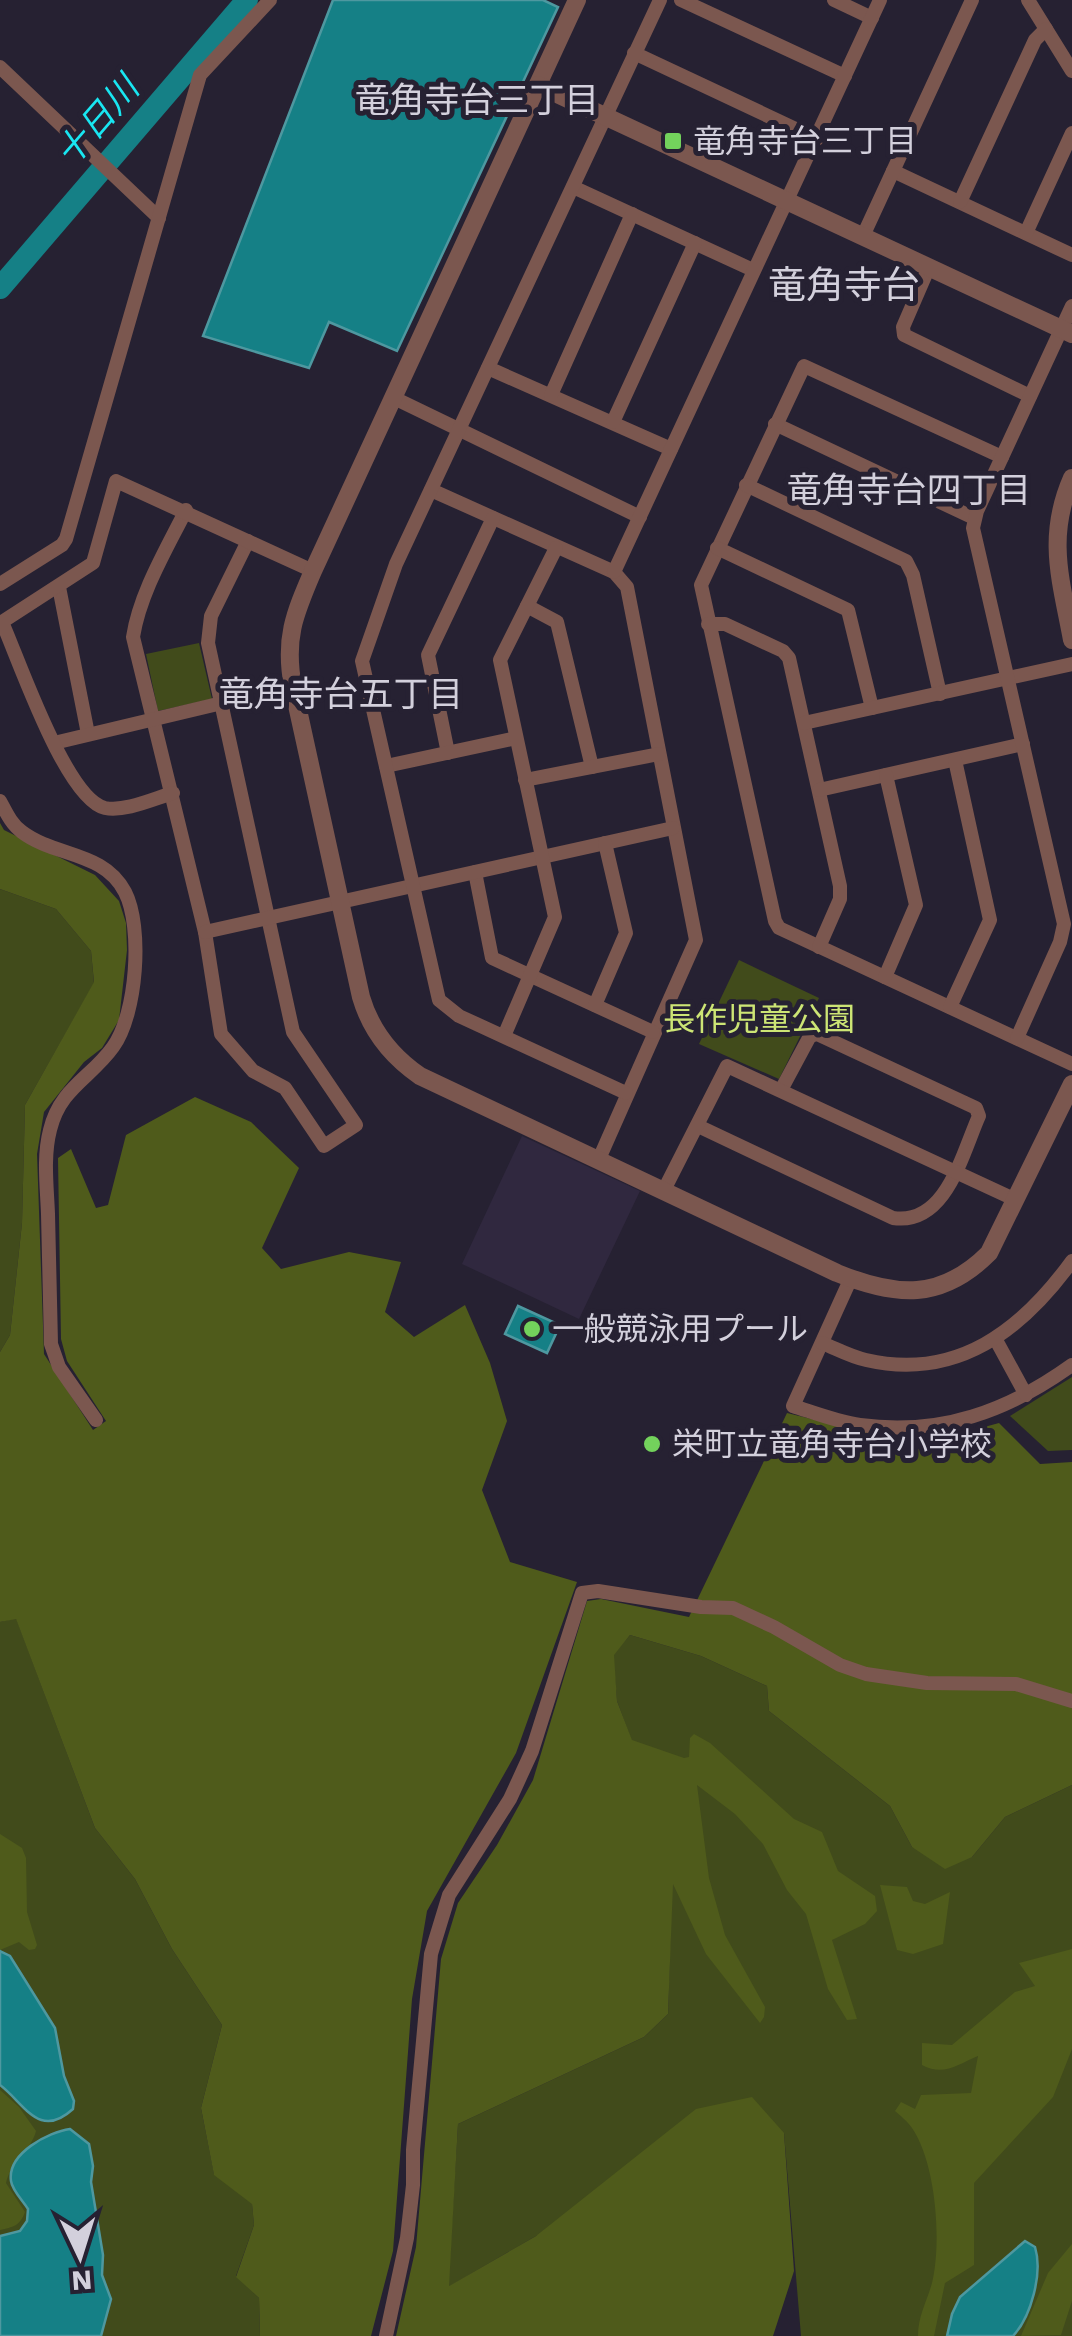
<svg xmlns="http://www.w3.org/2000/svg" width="1072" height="2336" viewBox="0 0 1072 2336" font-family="'Work Sans','Noto Sans JP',sans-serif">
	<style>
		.built { fill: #30283f }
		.green { fill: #414b1b }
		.forest { fill: #4f5b1b }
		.water { fill: #158086; stroke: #4e98a0; stroke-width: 2.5 }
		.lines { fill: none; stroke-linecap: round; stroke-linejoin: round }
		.river { stroke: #158086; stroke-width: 22 }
		.minor { stroke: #7b574f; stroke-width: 14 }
		.tertiary { stroke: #7b574f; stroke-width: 18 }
		.poi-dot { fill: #73d25c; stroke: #262132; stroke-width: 4 }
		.labels { text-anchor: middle; stroke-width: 10; stroke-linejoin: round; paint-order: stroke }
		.poi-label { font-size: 32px; fill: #d3d0dc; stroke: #262132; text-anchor: start }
		.park-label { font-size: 32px; fill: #cde575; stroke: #262132 }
		.neighbourhood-label { font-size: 35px; fill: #d3d0dc; stroke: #262132 }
		.water-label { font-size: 35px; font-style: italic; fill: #19e6f1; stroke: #262132 }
		.quarter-label { font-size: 38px; fill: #d3d0dc; stroke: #262132 }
	</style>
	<rect width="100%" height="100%" fill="#262132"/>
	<path class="built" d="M522,1136L640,1191L579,1319L462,1264Z"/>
	<g class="green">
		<path d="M199,643L212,699L158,711L146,654Z"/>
		<path d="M0,889L56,909L91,951L94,983L25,1105L22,1223L10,1335L0,1352Z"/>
		<path d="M739,960L819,998L779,1079L699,1044Z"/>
		<path d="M1072,1377V1450L1048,1451L1010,1416Z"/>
		<path d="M16,1618L95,1828L135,1879L172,1949L222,2025L201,2108L214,2174L252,2203L254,2225L236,2276L259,2298L260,2336H0V1622Z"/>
		<path d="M630,1635L701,1656L767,1686L769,1711L890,1806L912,1847L972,1857L1005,1817L1072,1785V2336H801L784,2133L536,2236L448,2287L458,2124L644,2037L668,2014L673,1852L617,1701L613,1655Z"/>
	</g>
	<g class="forest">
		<path d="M0,823L4,830L95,875L119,901L126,923L127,950L119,1020L102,1048L84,1062L44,1112L37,1154L44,1354L93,1430L106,1421L67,1361L61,1339L58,1158L71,1149L96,1208L108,1205L126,1135L195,1097L251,1122L299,1168L262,1248L281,1269L349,1252L401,1262L385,1312L414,1337L465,1305L490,1363L507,1421L482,1490L510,1562L577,1582L516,1753L427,1911L412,1999L393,2251L371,2336H260L259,2298L236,2277L254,2225L252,2204L214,2175L201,2108L222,2025L172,1949L135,1879L95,1828L16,1619L0,1622V1352L10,1335L22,1223L25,1105L94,982L91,951L56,909L0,889Z"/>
		<path d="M787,1413L918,1445L999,1423L1040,1464L1072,1462V1785L1005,1817L972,1857L945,1869L912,1847L890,1806L769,1711L767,1686L701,1656L630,1635L614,1655L617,1701L632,1740L684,1758L689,1757L690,1738L694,1734L710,1743L794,1819L822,1832L838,1871L875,1896L877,1911L865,1924L832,1940L857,2019L847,2020L828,1989L806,1914L787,1890L763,1844L735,1814L697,1785L709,1878L725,1935L765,2007L764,2017L760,2023L706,1954L673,1884L668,2014L644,2037L458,2124L449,2286L536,2236L696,2109L752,2097L784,2133L794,2271L773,2336H396L416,2247L441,1959L458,1903L497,1845L533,1780L587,1601L601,1599L689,1617Z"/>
		<path d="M0,1834L22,1848L26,1858L27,1912L37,1945L35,1949L29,1950L19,1942L0,1950Z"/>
		<path d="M880,1885L907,1887L913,1901L925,1904L950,1892L943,1944L913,1954L897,1950Z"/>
		<path d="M1072,1949V2049L1053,2097L974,2183V2265L945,2283L934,2336H918C918,2316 927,2301 932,2283C942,2242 936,2163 912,2128C908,2122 901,2116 895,2111L901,2102L915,2109L921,2095L971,2093L978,2056C958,2064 944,2077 922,2065V2043L952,2045L1015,1992L1035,1986L1019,1963Z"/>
		<path d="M0,2090L19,2107L36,2131C31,2151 11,2161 6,2183L25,2212C20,2226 13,2227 0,2230Z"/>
		<path d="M1072,2244V2301L1061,2335L1021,2336L1048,2273Z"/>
	</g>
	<g class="water">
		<path d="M333,0H543L558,7L397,351L329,322L309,368L203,336Z"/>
		<path d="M518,1306L560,1325L547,1353L505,1334Z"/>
		<path d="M0,1951L10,1956L55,2028L64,2076L74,2101L73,2109C39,2140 25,2104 0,2085Z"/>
		<path d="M70,2129L89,2144L93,2166L91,2182L103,2255L102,2275L111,2299L101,2336H0V2236L20,2231L27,2221L28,2209C23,2201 12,2190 11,2181C7,2153 49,2132 70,2129Z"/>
		<path d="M1025,2241L1035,2247C1043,2273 1031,2317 1013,2336H947L952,2314L960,2297Z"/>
	</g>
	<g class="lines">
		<path class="river" d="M0,288L247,0"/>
		<g class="minor">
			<path d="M681,0L845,76"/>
			<path d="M834,0L872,18"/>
			<path d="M1028,0L1072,71"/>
			<path d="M634,53L817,139"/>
			<path d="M0,67L159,218"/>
			<path d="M893,171L1072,255"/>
			<path d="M573,187L753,270"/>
			<path d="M960,202L1035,40L1046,29"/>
			<path d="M1026,233L1072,133"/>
			<path d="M863,236L972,0"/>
			<path d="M929,267L903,327L904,335L1030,396"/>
			<path d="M488,368L671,449"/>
			<path d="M551,395L632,214"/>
			<path d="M394,398L640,517"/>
			<path d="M613,422L695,243"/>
			<path d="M775,424L974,518"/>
			<path d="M1002,457L804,366L701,585L775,921L779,928L1072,1064"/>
			<path d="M746,485L906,561L913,575L940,694"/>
			<path d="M431,490L614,572L627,587L696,940L599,1159"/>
			<path d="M186,510C166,550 140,593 133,637L205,932L221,1034L253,1071L285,1088L324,1146L356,1125L293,1032L208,643L211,616L248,541"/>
			<path d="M717,548L848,610L872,708"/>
			<path d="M614,572L880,0"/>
			<path d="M0,584L62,545L66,539L200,75L270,0"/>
			<path d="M59,587L88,734"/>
			<path d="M527,606L557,622L592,767"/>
			<path d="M708,624H725L783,651L789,658L840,886V899L819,947"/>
			<path d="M804,723L1072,664"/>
			<path d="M54,743L222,703"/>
			<path d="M448,753L428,655L493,518"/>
			<path d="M386,766L516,738"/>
			<path d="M525,780L659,754"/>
			<path d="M819,790L1023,744"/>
			<path d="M173,793C153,799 125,812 105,808C66,799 19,660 2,622L93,563L116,481L313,571"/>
			<path d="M0,801C6,812 11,824 22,832C55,857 104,851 125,892C143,927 137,1014 113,1047C91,1078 60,1088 50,1130C43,1157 47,1187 48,1214C49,1258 50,1301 51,1344L59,1367L96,1420"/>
			<path d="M475,872L492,958L653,1032"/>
			<path d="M205,932L673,828"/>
			<path d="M885,977L916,905L886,775"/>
			<path d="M595,1005L626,933L605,843"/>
			<path d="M950,1007L990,920L955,760"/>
			<path d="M504,1036L555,917L500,660L556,548"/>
			<path d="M1017,1038L1060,942L1064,924L973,528L977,511L1072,306"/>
			<path d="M626,1093L459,1016L439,1000L362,661L396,564L660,0"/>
			<path d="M698,1126L893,1218C946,1226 962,1154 979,1116L976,1108L817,1034L810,1036L781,1090"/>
			<path d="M664,1190L727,1066L1016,1200"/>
			<path d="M851,1278L793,1406C815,1413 838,1422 860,1425C941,1436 1008,1411 1072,1365"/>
			<path d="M996,1340L1026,1395"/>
			<path d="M822,1343C837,1349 851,1357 866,1360C957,1381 1022,1330 1072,1261"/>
			<path d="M386,2336L407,2238L413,2185V2150L431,1954L449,1895L510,1799L532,1751L582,1593L598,1591L701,1607L733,1608L774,1627L840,1665L866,1674L927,1683L1016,1684L1072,1701"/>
		</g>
		<g class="tertiary">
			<path d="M577,0L313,571C294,615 284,639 293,687L361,997C371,1031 391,1056 420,1076L837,1273C896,1297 941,1301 989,1253L1072,1084"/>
			<path d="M538,85L1072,334"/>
			<path d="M1072,478C1046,537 1061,580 1072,640"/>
		</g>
	</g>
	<g class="poi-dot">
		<rect x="663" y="131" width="20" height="20" rx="5"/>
		<circle cx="532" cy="1329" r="10"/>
		<circle cx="652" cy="1444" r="10"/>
	</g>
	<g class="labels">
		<g class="poi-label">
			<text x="693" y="152">竜角寺台三丁目</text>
			<text x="552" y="1340">一般競泳用プール</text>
			<text x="672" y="1455">栄町立竜角寺台小学校</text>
		</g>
		<g class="park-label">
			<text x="759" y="1030">長作児童公園</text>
		</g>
		<g class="neighbourhood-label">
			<text x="477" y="112">竜角寺台三丁目</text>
			<text x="909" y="502">竜角寺台四丁目</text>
			<text x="341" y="706">竜角寺台五丁目</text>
		</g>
		<g class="water-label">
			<text transform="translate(97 121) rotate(-49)" y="12">十日川</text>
		</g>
		<g class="quarter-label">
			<text x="844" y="298">竜角寺台</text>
		</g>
	</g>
	<g transform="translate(80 2256) rotate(176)" stroke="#262132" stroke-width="8" paint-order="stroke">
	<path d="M0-8L18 38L0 25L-18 38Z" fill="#d3d0dc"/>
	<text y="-15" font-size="28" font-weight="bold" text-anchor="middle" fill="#d3d0dc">N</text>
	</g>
</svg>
